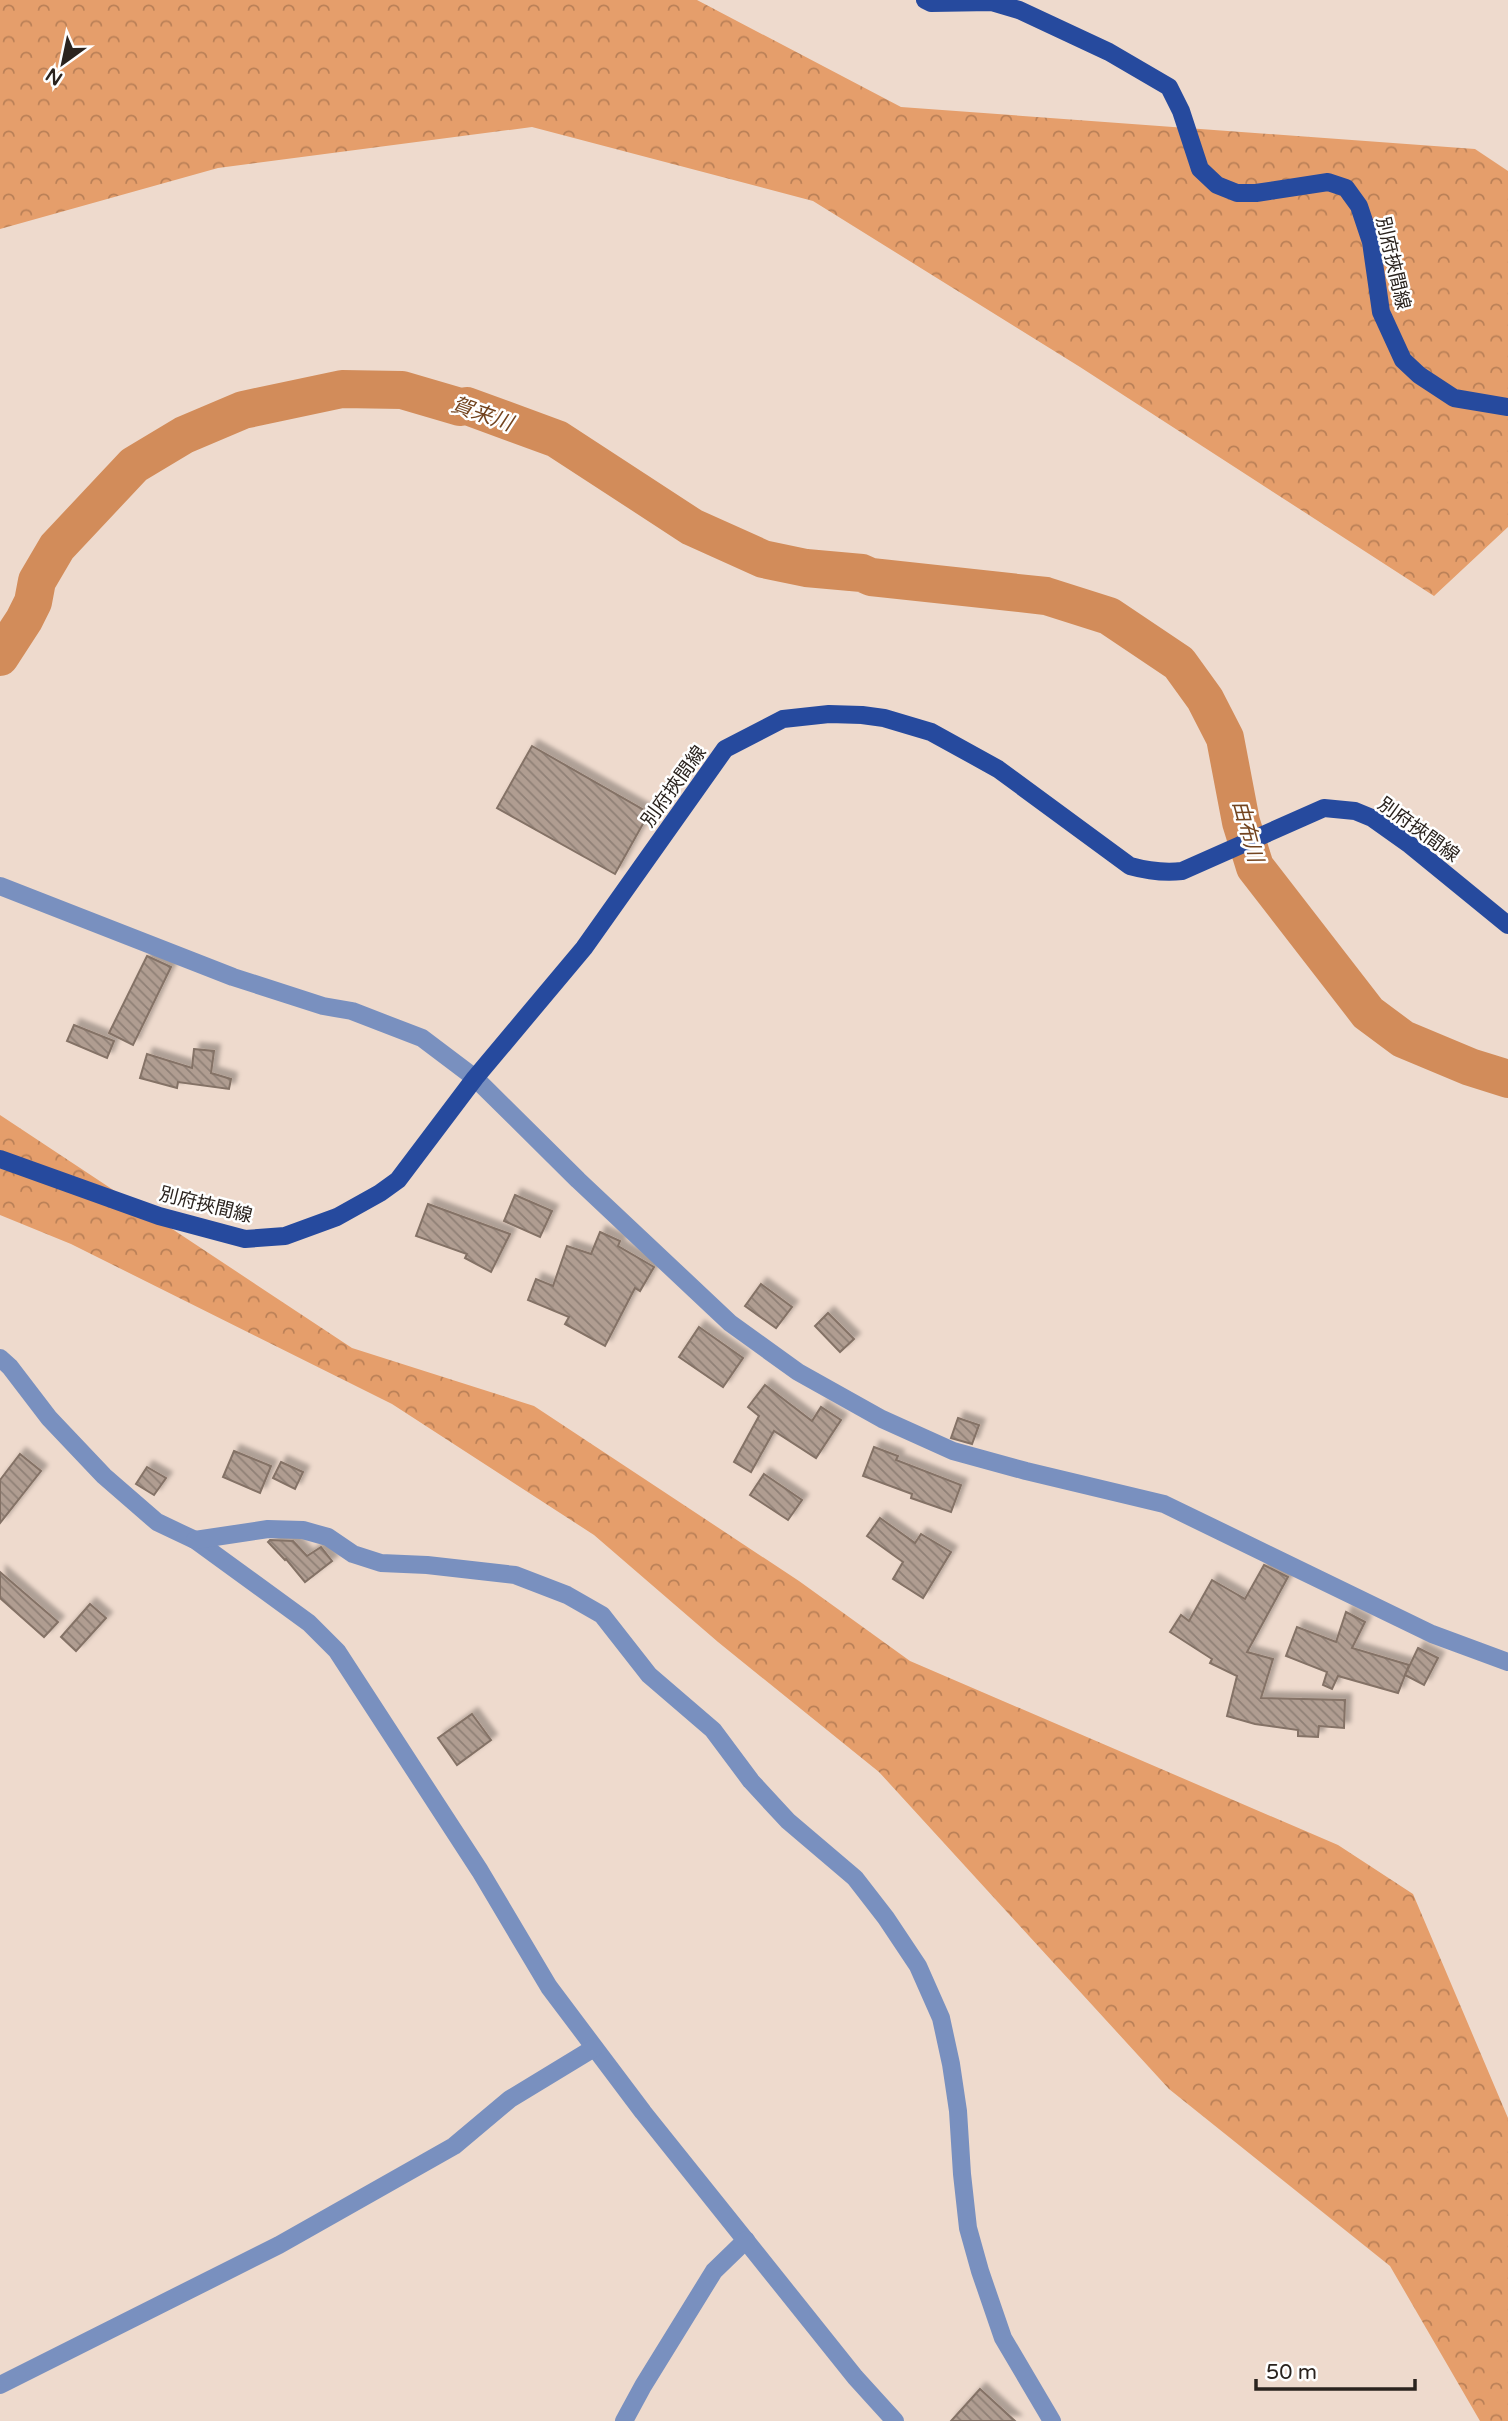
<svg xmlns="http://www.w3.org/2000/svg" width="1508" height="2421" viewBox="0 0 1508 2421" font-family="'Varela Round','Noto Sans JP',sans-serif">
	<style>
		.forest { fill: url(#forest-crowns) }
		.lines { fill: none; stroke-linecap: round; stroke-linejoin: round }
		.river { stroke: #d28c5a; stroke-width: 38 }
		.building { fill: url(#building-back-hatch); stroke: #847266; stroke-width: 2; filter: url(#shadow) }
		.minor { stroke: #7990bf; stroke-width: 18 }
		.major { stroke: #264a9e; stroke-width: 18 }
		.labels { text-anchor: middle; stroke-width: 5; stroke-linejoin: round; paint-order: stroke }
		.street-label { font-size: 19px; fill: #2a231e; stroke: #fff }
		.water-label { font-size: 21px; font-style: italic; fill: #73441f; stroke: #fff }
	</style>
	<defs>
		<pattern id="forest-crowns" width="20" height="18" patternUnits="userSpaceOnUse" patternTransform="scale(1.75)"><rect width="20" height="18" fill="#e59e6b"/><path d="M2 6a3 3 0 1 1 6 0M12 15a3 3 0 1 1 6 0" fill="none" stroke="#ba8057"/></pattern>
		<pattern id="building-back-hatch" width="6" height="6" patternUnits="userSpaceOnUse" patternTransform="scale(1.75)"><rect width="6" height="6" fill="#b09d91"/><path d="M-1 5l2 2M0 0l6 6M5-1l2 2" fill="none" stroke="#8f8076"/></pattern>
		<filter id="shadow"><feDropShadow dx="6" dy="-6" stdDeviation="2" flood-color="#0004"/></filter>
	</defs>
	<rect width="100%" height="100%" fill="#eedacd"/>
	<g class="forest">
		<path d="M0,0H697L901,107L1475,149L1508,171V527L1434,596L1080,367L813,201L532,127L218,168L0,229Z"/>
		<path d="M0,1115L352,1348L534,1406L799,1581L910,1661L1338,1845L1413,1894L1508,2118V2421H1480L1390,2266L1169,2089L879,1772L718,1642L594,1535L392,1404L71,1244L0,1215Z"/>
	</g>
	<g class="lines">
		<path class="river" d="M0,657L24,620L33,602L37,581L57,547L134,465L184,435L243,410L342,389L402,390L460,407L467,406L557,439L692,527L763,559L806,568L862,573L871,577L1046,596L1109,616L1179,663L1205,699L1225,738L1241,822L1255,867L1368,1013L1403,1039L1470,1067L1508,1079"/>
	</g>
	<g class="building">
		<path d="M532,746L649,813L615,874L497,808Z"/>
		<path d="M147,956L171,967L133,1045L109,1033Z"/>
		<path d="M74,1025L114,1041L107,1058L67,1041Z"/>
		<path d="M194,1049L214,1051L211,1073L231,1079L229,1089L178,1082L177,1088L140,1078L147,1054L192,1068Z"/>
		<path d="M515,1195L552,1211L540,1237L504,1221Z"/>
		<path d="M428,1204L510,1234L491,1272L465,1258L467,1254L416,1236Z"/>
		<path d="M600,1232L620,1241L618,1246L654,1267L640,1291L635,1288L605,1346L565,1324L569,1317L528,1300L536,1279L553,1286L567,1246L591,1254Z"/>
		<path d="M761,1284L792,1307L776,1328L745,1306Z"/>
		<path d="M828,1313L854,1339L840,1352L815,1326Z"/>
		<path d="M699,1327L743,1358L723,1387L679,1357Z"/>
		<path d="M765,1385L812,1421L821,1407L841,1420L816,1458L774,1431L751,1472L734,1462L759,1416L748,1407Z"/>
		<path d="M958,1418L979,1425L972,1444L951,1438Z"/>
		<path d="M874,1447L898,1456L896,1460L961,1485L951,1512L911,1498L912,1494L863,1476Z"/>
		<path d="M234,1451L271,1466L260,1493L223,1477Z"/>
		<path d="M20,1454L41,1471L0,1523V1480Z"/>
		<path d="M281,1462L303,1472L295,1489L273,1478Z"/>
		<path d="M147,1467L166,1478L154,1495L136,1484Z"/>
		<path d="M764,1474L802,1500L788,1520L750,1495Z"/>
		<path d="M880,1518L915,1543L921,1534L951,1552L923,1598L893,1579L903,1562L867,1536Z"/>
		<path d="M270,1540L293,1541L307,1556L321,1547L332,1561L305,1582L286,1559L285,1560L268,1542Z"/>
		<path d="M1264,1565L1288,1577L1247,1652L1273,1659L1261,1698L1345,1700L1344,1728L1319,1726L1318,1737L1298,1736V1730L1255,1724L1227,1716L1237,1676L1210,1663L1212,1659L1170,1632L1181,1615L1189,1621L1212,1580L1245,1599Z"/>
		<path d="M0,1572L58,1622L44,1637L0,1598Z"/>
		<path d="M90,1604L106,1618L76,1651L61,1637Z"/>
		<path d="M1346,1612L1365,1622L1352,1648L1409,1665L1398,1693L1338,1676L1332,1689L1323,1685L1327,1672L1286,1656L1297,1627L1336,1642Z"/>
		<path d="M1418,1648L1438,1658L1424,1685L1405,1675Z"/>
		<path d="M472,1714L491,1740L457,1765L438,1738Z"/>
		<path d="M980,2389L1015,2421H951Z"/>
	</g>
	<g class="lines">
		<g class="minor">
			<path d="M0,886L233,977L323,1006L352,1011L422,1038L475,1078L578,1180L730,1323L798,1372L882,1419L953,1451L1026,1471L1164,1504L1432,1634L1508,1662"/>
			<path d="M0,1358L10,1367L49,1418L104,1476L157,1522L195,1540L309,1623L337,1651L480,1871L549,1987L643,2112L855,2377L895,2421"/>
			<path d="M195,1540L268,1529L303,1530L328,1537L353,1554L381,1563L427,1565L515,1575L567,1595L602,1615L649,1675L713,1730L751,1781L788,1821L855,1878L886,1918L918,1966L941,2018L951,2064L958,2111L962,2174L968,2228L980,2271L1003,2338L1052,2421"/>
			<path d="M0,2385L279,2245L454,2146L510,2099L594,2048"/>
			<path d="M624,2421L643,2386L714,2271L746,2240"/>
		</g>
		<g class="major">
			<path d="M925,0L931,3L992,2L1019,10L1109,52L1169,87L1181,111L1200,169L1217,185L1237,193H1256L1328,182L1346,188L1359,206L1371,242L1381,312L1403,360L1419,375L1454,398L1508,407"/>
			<path d="M0,1159L159,1216L245,1239L285,1236L337,1217L380,1193L398,1180L475,1078L584,948L725,749L783,719L829,714L862,715L884,718L931,732L998,769L1130,866C1148,871 1164,873 1182,871L1324,808L1355,811L1372,818L1410,845L1508,925"/>
		</g>
	</g>
	<g class="labels">
		<g class="street-label">
			<text transform="translate(1394 263) rotate(77)" y="7">別府挾間線</text>
			<text transform="translate(673 786) rotate(-54)" y="7">別府挾間線</text>
			<text transform="translate(1419 829) rotate(36)" y="7">別府挾間線</text>
			<text transform="translate(206 1204) rotate(14)" y="7">別府挾間線</text>
		</g>
		<g class="water-label">
			<text transform="translate(482 414) rotate(19)" y="7">賀来川</text>
			<text transform="translate(1248 831) rotate(75)" y="7">由布川</text>
		</g>
	</g>
	<g transform="translate(63 63) rotate(213)" stroke="#ffffff" stroke-width="5" paint-order="stroke">
	<path d="M0-5L12 26L0 18L-12 26Z" fill="#2a231e"/>
	<text y="-10" font-size="19" font-weight="bold" text-anchor="middle" fill="#2a231e">N</text>
	</g>
	<path d="M1256 2379v10h159v-10" fill="none" stroke="#2a231e" stroke-width="3.5"/>
	<text x="1266" y="2379" font-size="21" fill="#2a231e" stroke="#ffffff" stroke-width="5" paint-order="stroke">50 m</text>
</svg>
